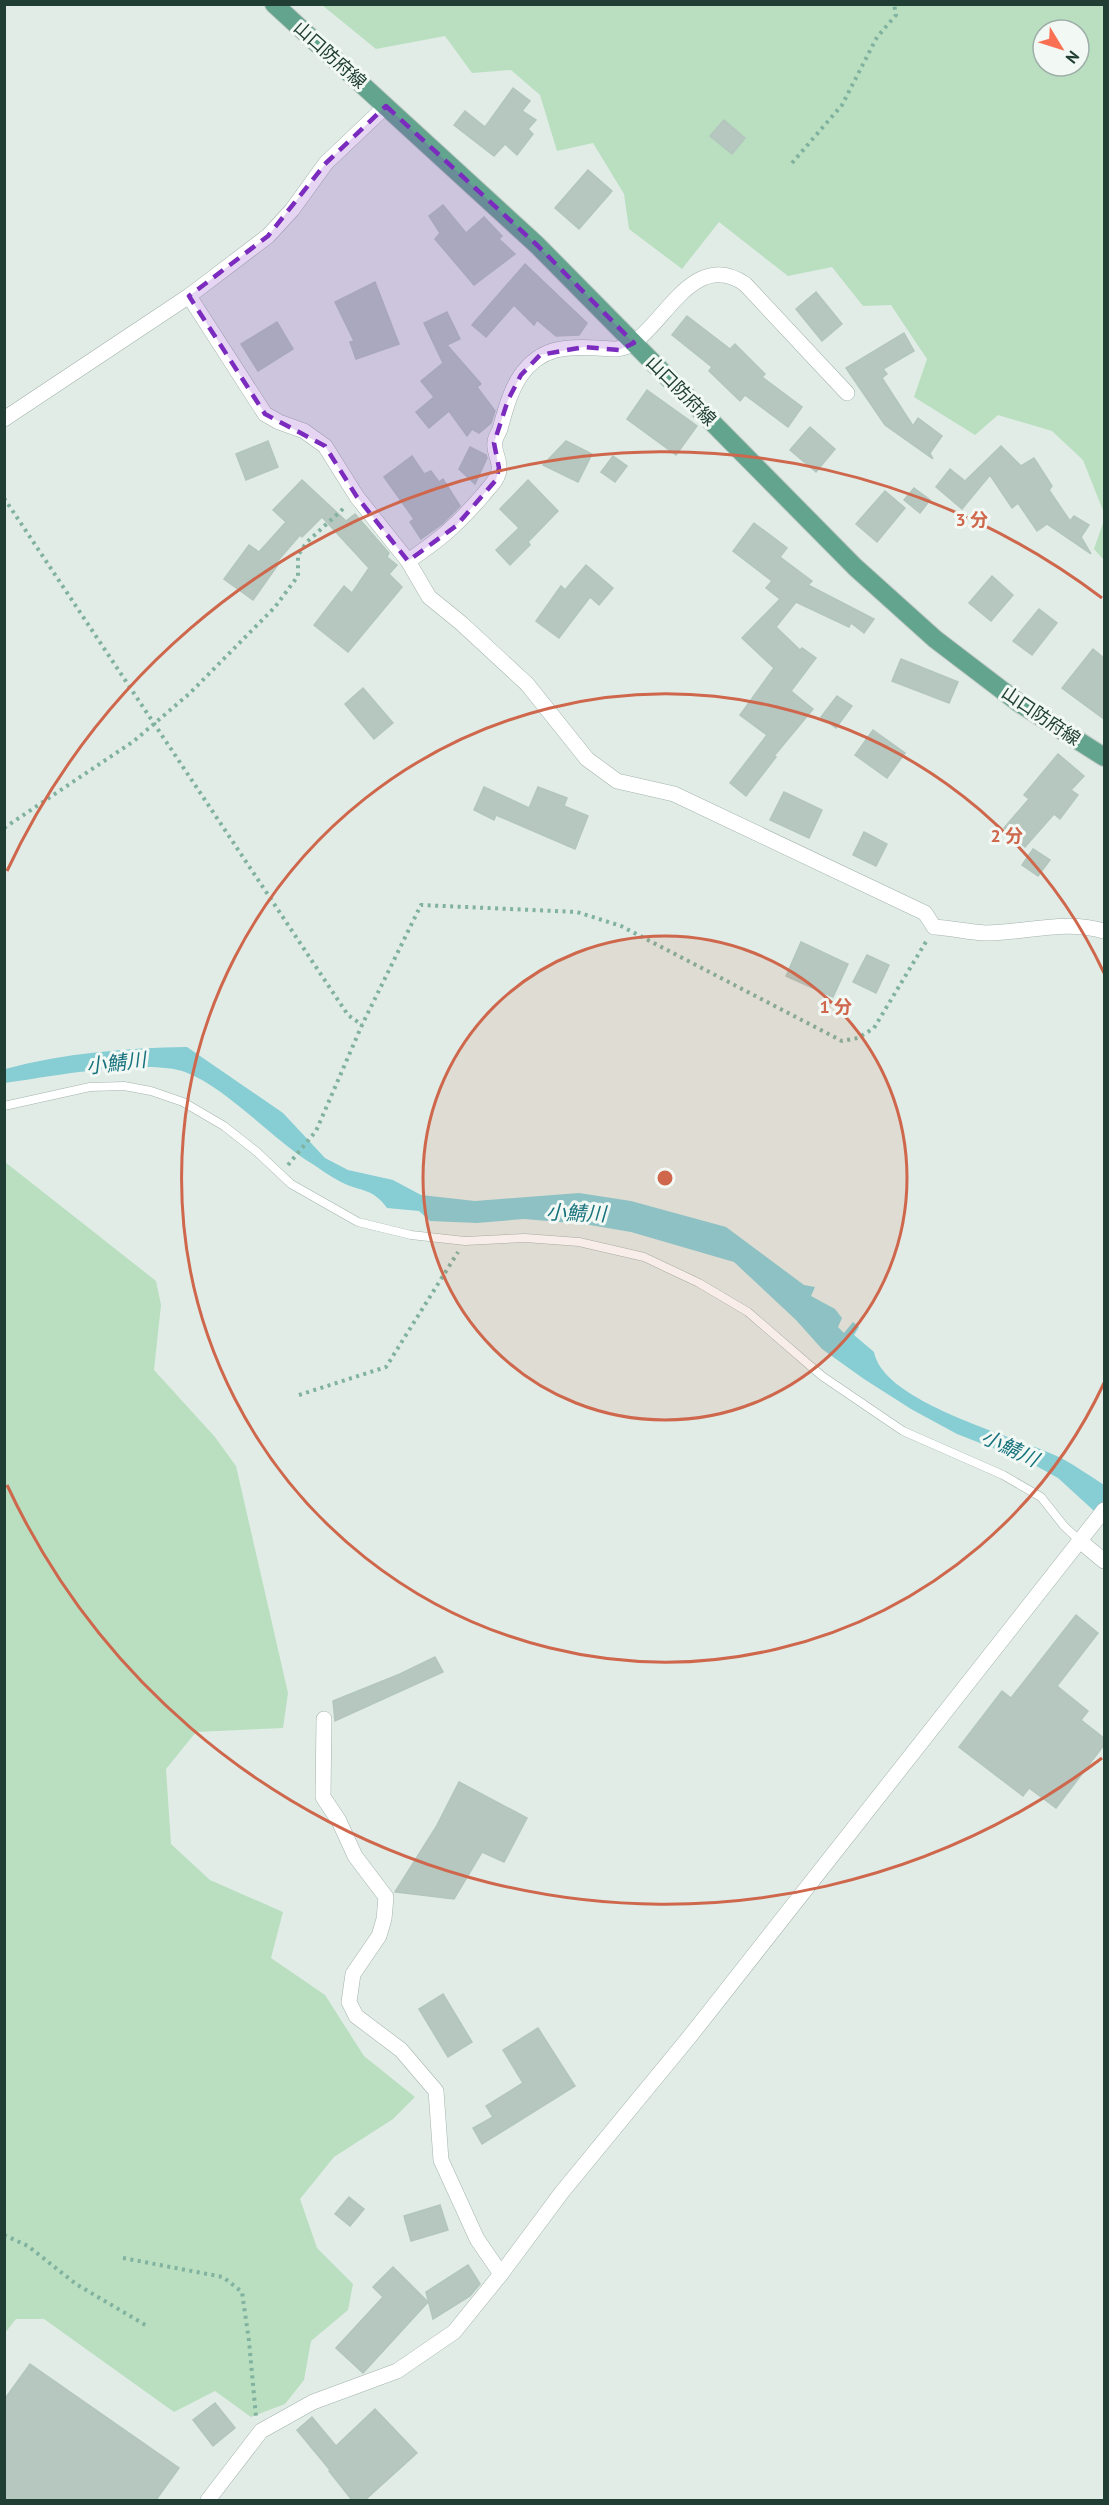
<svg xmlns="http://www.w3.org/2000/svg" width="1109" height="2505" viewBox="0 0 1109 2505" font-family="'PT Sans','Noto Sans JP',sans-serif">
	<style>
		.green { fill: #b9dfc0; fill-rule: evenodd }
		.water { fill: #86cdd4 }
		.building { fill: #b6c7bf; stroke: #b3c6bd; stroke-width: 1.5 }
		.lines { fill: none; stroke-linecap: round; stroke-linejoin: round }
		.service-casing { stroke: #a3b4ad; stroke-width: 9 }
		.minor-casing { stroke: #a3b4ad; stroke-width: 16 }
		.primary-casing { stroke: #c1c9c6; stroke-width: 20 }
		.path { stroke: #80b29f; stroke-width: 4; stroke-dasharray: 3 4.5; stroke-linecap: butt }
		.service { stroke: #fff; stroke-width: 8 }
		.minor { stroke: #fff; stroke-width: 15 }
		.primary { stroke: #63a48f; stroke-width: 18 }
		.marked { fill: #7b2cbf; fill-opacity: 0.2; stroke: #7b2cbf; stroke-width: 4.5; stroke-dasharray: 12 8; stroke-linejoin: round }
		.ring { fill: none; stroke: #ce674c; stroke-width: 3 }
		.labels { text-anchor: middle; stroke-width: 6; stroke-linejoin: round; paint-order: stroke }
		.street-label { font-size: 18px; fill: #203e34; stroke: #f2f9f5 }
		.water-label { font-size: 20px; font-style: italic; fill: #17727d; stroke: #f2f9f5 }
		.centre { fill: #ce674c; stroke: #f2f9f5; stroke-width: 3 }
		.ring-label { font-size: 18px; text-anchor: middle; font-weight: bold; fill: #ce674c; stroke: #f2f9f5; stroke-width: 6; stroke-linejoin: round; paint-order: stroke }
	</style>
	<rect width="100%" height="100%" fill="#e1ece6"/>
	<g class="green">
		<path d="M322,5H1104V513L1083,460L1052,431L998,415L975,435L914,397L927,359L891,305L863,306L832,267L788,276L719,222L682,269L629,229L624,194L593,143L557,151L540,95L511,70L472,73L445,36L376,49ZM1043,30H1079V66H1043Z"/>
		<path d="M1104,520V560L1094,549Z"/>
		<path d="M5,1162L156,1281L161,1305L154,1370L215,1437L236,1466L288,1693L283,1728L196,1732L166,1769L171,1844L210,1880L283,1912L271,1958L325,1995L364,2056L415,2097L393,2119L334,2157L300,2199L317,2248L353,2284L348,2310L311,2341L304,2380L285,2404L251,2417L215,2391L174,2412L44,2319H16L5,2333Z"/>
	</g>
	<path class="water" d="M187,1047L283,1113L325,1158L348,1170L393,1180L421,1195L475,1201L579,1193L631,1201L726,1227L804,1285L815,1287L811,1296L835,1309L842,1318L838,1327L844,1333L853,1322L859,1327L854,1335L874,1352C884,1404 1017,1436 1061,1458C1076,1466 1090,1476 1104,1485V1520L1058,1478L1029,1462L957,1434L911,1409L864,1379L822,1349L796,1320L734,1262L631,1232L584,1224L524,1219L477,1223L430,1221L419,1211L387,1208C373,1188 361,1192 341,1182C329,1176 318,1167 306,1160C269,1135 225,1087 185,1072C148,1058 46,1077 5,1083V1069C64,1053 126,1048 187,1047Z"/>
	<g class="building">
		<path d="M513,88L530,101L522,111L536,120L528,129L533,134L517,155L505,144L494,156L454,125L465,111L485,127Z"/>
		<path d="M724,120L745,138L732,154L710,136Z"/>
		<path d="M588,170L612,191L579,229L555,208Z"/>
		<path d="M443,205L466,233L484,217L502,236L499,239L515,254L474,285L435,239L440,233L429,216Z"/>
		<path d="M525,264L587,323L579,335L556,336L537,320L534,325L514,305L486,337L472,325Z"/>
		<path d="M375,282L399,344L356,359L350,342L354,341L335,302Z"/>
		<path d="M816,292L842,324L822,341L796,309Z"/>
		<path d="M447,312L460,339L447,345L481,384L477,387L495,411L491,423L479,433L472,429L467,436L449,411L429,428L416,412L434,397L421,381L443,363L424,323Z"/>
		<path d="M687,316L730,349L735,344L765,374L762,377L802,407L788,427L745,395L740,401L709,371L712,367L672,335Z"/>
		<path d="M277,322L293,349L258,371L241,344Z"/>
		<path d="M904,333L914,351L883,369L887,374L882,378L913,426L918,418L942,436L930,453L933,459L885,425L846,368Z"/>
		<path d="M647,390L697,426L676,455L627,419Z"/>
		<path d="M810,427L835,449L816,472L790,450Z"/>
		<path d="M268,441L278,467L246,480L236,454Z"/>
		<path d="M566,441L592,454L578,482L543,465Z"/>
		<path d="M1001,446L1021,466L1034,458L1052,486L1049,490L1070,521L1074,516L1089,525L1081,537L1091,554L1047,524L1037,531L1018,503L1012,508L990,475L962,509L936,487L950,469L965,481Z"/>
		<path d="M470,447L486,455L487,458L475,484L459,469Z"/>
		<path d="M412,456L424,474L431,471L439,482L443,479L460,506L442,524L421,539L410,522L414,519L384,477Z"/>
		<path d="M613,456L627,466L615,482L601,472Z"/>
		<path d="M302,480L346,521L355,514L389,553L387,557L397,565L389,574L402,587L348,652L314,625L344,586L352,593L369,568L322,517L302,537L300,535L275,564L277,566L253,600L224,579L249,545L259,552L286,522L273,510Z"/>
		<path d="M528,480L558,511L528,542L530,545L510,565L496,550L519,528L500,509Z"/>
		<path d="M914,488L930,500L920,513L904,500Z"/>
		<path d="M885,491L905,508L877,542L856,524Z"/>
		<path d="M754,523L787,548L780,557L812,581L808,585L874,619L864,633L851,623L849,627L796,602L776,627L800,650L802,648L816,658L791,691L813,709L774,756L776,757L746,796L730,783L767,735L740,715L774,668L742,638L780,599L766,588L772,581L733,551Z"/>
		<path d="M586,565L613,588L599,605L590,597L559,638L536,621L561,586L565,590Z"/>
		<path d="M992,576L1013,595L991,621L969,603Z"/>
		<path d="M1039,609L1057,623L1032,655L1013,641Z"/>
		<path d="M1093,649L1104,658V719L1062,688Z"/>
		<path d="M901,659L958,682L949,703L892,681Z"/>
		<path d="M363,688L393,723L374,739L345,704Z"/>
		<path d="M837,696L852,706L836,728L821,717Z"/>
		<path d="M873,730L905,753L887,778L855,755Z"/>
		<path d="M1058,754L1084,776L1071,790L1078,795L1060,819L1054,814L1025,847L1004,828L1029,799L1024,795Z"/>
		<path d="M484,787L529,808L538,787L567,798L564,806L588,816L575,849L496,815L494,820L474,810Z"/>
		<path d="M784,792L822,810L809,838L770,820Z"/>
		<path d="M864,832L887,844L876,866L853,855Z"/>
		<path d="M1033,849L1050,860L1038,876L1022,865Z"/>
		<path d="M801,942L848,964L833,997L786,976Z"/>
		<path d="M867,955L889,965L876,993L853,982Z"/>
		<path d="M1076,1615L1098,1633L1057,1686L1088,1711L1081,1720L1104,1738V1745L1056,1808L1029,1788L1023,1796L959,1747L1002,1691L1011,1698Z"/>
		<path d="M435,1657L443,1672L335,1721L333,1701L400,1674Z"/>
		<path d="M459,1782L527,1818L504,1862L482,1852L454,1899L395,1892L436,1827Z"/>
		<path d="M443,1994L472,2042L448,2057L419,2009Z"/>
		<path d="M538,2028L575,2086L482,2144L473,2128L493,2117L486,2106L523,2083L503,2050Z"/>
		<path d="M349,2197L364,2209L350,2226L335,2214Z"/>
		<path d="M440,2205L448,2230L411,2241L404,2216Z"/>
		<path d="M468,2265L480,2284L470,2296L433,2319L426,2292Z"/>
		<path d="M393,2267L428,2302L363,2373L336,2348L383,2297L373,2287Z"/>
		<path d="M30,2364L179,2468L156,2500H4V2400Z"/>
		<path d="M215,2403L235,2428L213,2446L193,2420Z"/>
		<path d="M375,2409L417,2453L365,2500H352L329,2471L330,2470L297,2430L312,2417L336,2446Z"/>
	</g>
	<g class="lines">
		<g class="service-casing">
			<path id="service" d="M4,1106L90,1087L124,1086L151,1091L183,1102L224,1126L257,1152L291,1184L358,1222L411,1235L465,1241L525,1238L579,1242L644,1257L699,1283L748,1312L822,1376L903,1431L1003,1475L1041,1497L1064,1526L1080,1541"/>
		</g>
		<g class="minor-casing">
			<g id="minor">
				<path d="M189,296L265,414L279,422L304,431L325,446L357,497L408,561L429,597L461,623L527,684L587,759L617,781L674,794L925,913L934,927C951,928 968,932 985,933C1026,933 1064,919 1104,931"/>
				<path d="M4,419L189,296L268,236L292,210L326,163L386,106"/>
				<path d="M408,561C441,539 457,525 483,495C489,487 499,479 499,469C500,460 493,450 495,442C495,438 498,434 500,429C505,411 510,391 521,375C541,347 566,346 598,348C611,349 622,351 633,343C665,322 695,249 745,284L847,393"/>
				<path d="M1080,1541L1104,1561"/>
				<path d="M324,1719L323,1797L339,1821L355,1856L386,1897L384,1919L379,1936L353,1974L349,2002L356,2016L401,2050L436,2091L441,2160L477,2239L501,2274"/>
				<path d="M208,2500L261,2431L313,2402L397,2371L454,2332L501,2274L562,2192L691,2035L1104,1510"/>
			</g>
		</g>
		<g class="primary-casing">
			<path id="primary" d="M274,4L537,245L855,567L935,639L1019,703L1104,757"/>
		</g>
		<g class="path">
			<path d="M792,163L842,105L877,37L896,15L894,4"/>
			<path d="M4,498L348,1015L362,1025"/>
			<path d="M4,828L134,741L190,693L275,607L298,576V555L307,542L344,508"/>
			<path d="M288,1165L316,1131L362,1025L421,905L577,912L621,926L842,1041L858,1038L874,1028L927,940"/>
			<path d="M299,1395L386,1367L458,1252"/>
			<path d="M4,2235L28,2246L76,2284L147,2326"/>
			<path d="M123,2258L223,2277L242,2292L249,2341L256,2417"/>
		</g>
		<use href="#service" class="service"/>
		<use href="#minor" class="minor"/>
		<use href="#primary" class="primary"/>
	</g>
	<path class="marked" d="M386,106L537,245L634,343L619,350L584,347L540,355L521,375L508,400L494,443L499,468L496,480L456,526L408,561L357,497L325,446L265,414L189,296L268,236L326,163Z"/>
	<circle cx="665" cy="1178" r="242" fill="#ce674c" fill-opacity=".12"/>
	<g class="ring">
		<circle cx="665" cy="1178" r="242"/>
		<path d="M1104 1383A484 484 0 1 1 1104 973"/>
		<path d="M1102 1758A726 726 0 0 1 7 1485M7 871A726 726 0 0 1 1102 598"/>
	</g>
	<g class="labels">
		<g class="street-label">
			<text transform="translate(330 55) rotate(42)" y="6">山口防府線</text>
			<text transform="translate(681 391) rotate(45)" y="6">山口防府線</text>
			<text transform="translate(1041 716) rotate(34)" y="6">山口防府線</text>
		</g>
		<g class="water-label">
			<text transform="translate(116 1063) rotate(-7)" y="7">小鯖川</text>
			<text transform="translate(576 1213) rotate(2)" y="7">小鯖川</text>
			<text transform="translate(1010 1448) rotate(25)" y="7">小鯖川</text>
		</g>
	</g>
	<circle cx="665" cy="1178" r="9" class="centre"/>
	<g class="ring-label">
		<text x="972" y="526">3 分</text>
		<text x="1007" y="842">2 分</text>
		<text x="836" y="1013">1 分</text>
	</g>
	<rect width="1109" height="2505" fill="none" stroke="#203e34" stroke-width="12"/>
	<g transform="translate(1061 48) rotate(128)"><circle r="28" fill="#f2f9f5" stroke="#9eaea8" stroke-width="1.5"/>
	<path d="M0-4.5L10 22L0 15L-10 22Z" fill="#f97152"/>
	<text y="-9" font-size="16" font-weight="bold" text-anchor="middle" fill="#203e34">N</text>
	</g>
</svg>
